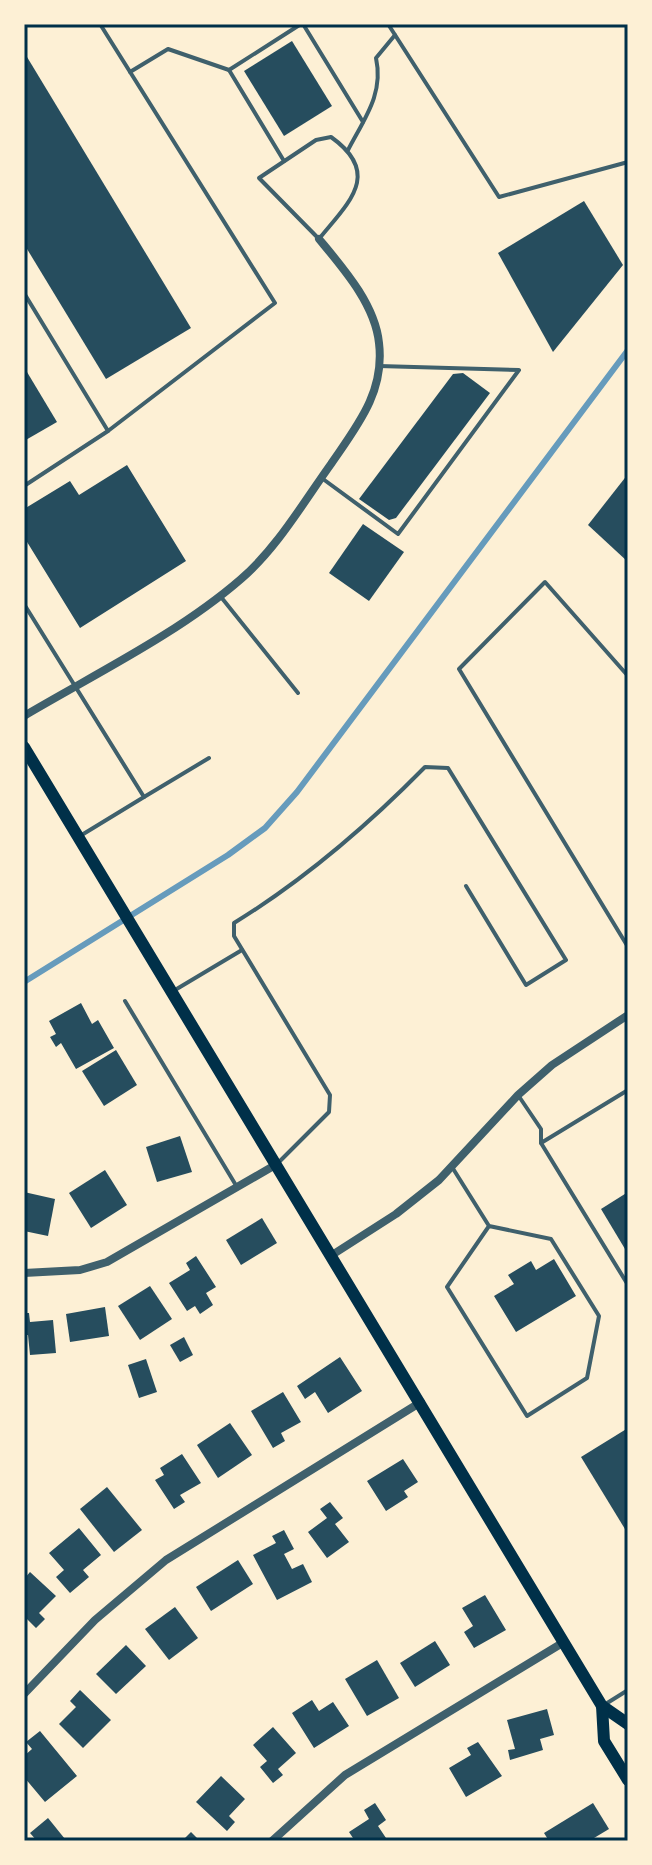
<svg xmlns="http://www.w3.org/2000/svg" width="652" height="1865" viewBox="0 0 652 1865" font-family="'Public Sans',sans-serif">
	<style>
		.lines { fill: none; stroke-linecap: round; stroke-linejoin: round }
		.stream { stroke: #669bbc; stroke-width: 6 }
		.building { fill: #264d5e }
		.service { stroke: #3f606c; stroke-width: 4 }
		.minor { stroke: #3f606c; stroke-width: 8 }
		.secondary { stroke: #003049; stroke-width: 12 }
		.neatline { fill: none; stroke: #003049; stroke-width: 3 }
	</style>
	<rect width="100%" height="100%" fill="#fdf0d5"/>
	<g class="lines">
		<path class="stream" d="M24,982L228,855L265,828L297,792L628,350"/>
	</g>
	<g class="building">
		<path d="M292,41L332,106L284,136L244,71Z"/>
		<path d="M24,52L191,328L106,379L24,244Z"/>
		<path d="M584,201L623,265L553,352L498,253Z"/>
		<path d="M24,367L57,422L24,441Z"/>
		<path d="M463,373L490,393L396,518L389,520L359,499L453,374Z"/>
		<path d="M127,465L186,561L80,628L24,537V509L70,481L79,495Z"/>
		<path d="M628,474V562L588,525Z"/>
		<path d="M363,524L404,552L369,601L329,573Z"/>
		<path d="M81,1003L92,1024L98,1020L114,1048L76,1069L61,1043L56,1047L50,1037L56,1034L49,1021Z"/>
		<path d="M116,1050L137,1085L104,1106L82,1071Z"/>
		<path d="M180,1136L192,1172L157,1182L146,1147Z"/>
		<path d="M105,1170L127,1205L91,1228L69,1193Z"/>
		<path d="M24,1192L55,1199L48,1236L24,1231Z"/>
		<path d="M628,1192V1254L601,1209Z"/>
		<path d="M262,1218L277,1243L241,1265L226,1240Z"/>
		<path d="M196,1256L216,1287L206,1293L213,1305L200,1314L195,1306L187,1311L169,1283L190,1270L186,1263Z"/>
		<path d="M554,1259L576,1296L516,1332L494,1296L514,1284L508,1275L531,1261L536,1270Z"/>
		<path d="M150,1286L172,1319L140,1340L118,1306Z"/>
		<path d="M105,1307L109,1336L70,1342L66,1314Z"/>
		<path d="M24,1313H29L30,1322L53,1320L56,1353L30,1355L28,1335H24Z"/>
		<path d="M184,1337L193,1355L180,1362L170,1345Z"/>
		<path d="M340,1357L362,1391L328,1413L315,1392L305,1399L297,1386Z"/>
		<path d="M146,1359L157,1392L139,1398L128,1365Z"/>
		<path d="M283,1392L301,1422L281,1433L285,1441L273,1448L251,1411Z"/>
		<path d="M230,1423L252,1455L218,1478L197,1445Z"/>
		<path d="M628,1428V1534L581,1457Z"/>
		<path d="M182,1454L201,1483L180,1495L185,1502L174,1509L155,1480L164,1475L160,1468Z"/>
		<path d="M403,1459L418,1482L404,1491L408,1497L386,1511L367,1481Z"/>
		<path d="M107,1487L142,1530L114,1552L80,1509Z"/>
		<path d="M330,1502L343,1518L335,1524L349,1542L327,1558L308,1532L327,1518L320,1509Z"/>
		<path d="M79,1528L101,1555L83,1570L89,1577L70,1593L56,1577L64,1570L49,1553Z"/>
		<path d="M284,1530L294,1549L284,1554L292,1569L303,1564L312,1582L277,1600L253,1555L276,1543L272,1536Z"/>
		<path d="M238,1560L253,1584L211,1611L196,1587Z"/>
		<path d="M30,1572L56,1596L39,1613L45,1619L36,1628L24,1616V1579Z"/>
		<path d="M485,1595L506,1630L474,1648L464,1632L473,1626L462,1608Z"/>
		<path d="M175,1607L198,1638L169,1660L145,1629Z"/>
		<path d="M435,1641L450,1665L415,1687L400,1663Z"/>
		<path d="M126,1645L146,1666L116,1694L96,1674Z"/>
		<path d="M377,1660L399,1698L367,1716L345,1679Z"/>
		<path d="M80,1690L111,1720L83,1748L59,1724L76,1707L70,1701Z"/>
		<path d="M312,1700L319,1711L333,1702L349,1726L314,1748L292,1713Z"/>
		<path d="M547,1709L554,1735L540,1739L543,1750L510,1760L508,1750L515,1749L507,1720Z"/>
		<path d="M273,1727L296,1753L278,1769L283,1775L273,1783L260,1767L267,1761L253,1745Z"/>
		<path d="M40,1731L77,1776L45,1802L24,1777V1756L32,1749L26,1742Z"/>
		<path d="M478,1742L502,1776L466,1797L449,1768L471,1755L467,1748Z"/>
		<path d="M221,1776L245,1799L229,1816L235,1822L227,1831L196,1802Z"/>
		<path d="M375,1803L386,1820L378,1826L388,1841H355L349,1832L369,1819L364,1810Z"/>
		<path d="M593,1803L609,1829L589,1841H549L544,1833Z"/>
		<path d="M48,1818L65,1839L63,1841H37L30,1833Z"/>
		<path d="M191,1832L200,1841H182Z"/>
	</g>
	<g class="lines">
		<g class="service">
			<path d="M303,24L363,122"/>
			<path d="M388,24L499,197L628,162"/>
			<path d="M130,72L168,49L229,70"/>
			<path d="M331,137C383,174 348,203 319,239L259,178L316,140Z"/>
			<path d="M348,150C364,119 384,94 376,58L395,35"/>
			<path d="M284,161L229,70L301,24"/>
			<path d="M24,293L108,431L275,303L100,24"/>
			<path d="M323,479L398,534L519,370L379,366"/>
			<path d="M24,486L108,431"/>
			<path d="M221,597L298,693"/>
			<path d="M24,604L144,797L80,836"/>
			<path d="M628,676L545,582L459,669L628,947"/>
			<path d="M144,797L209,758"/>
			<path d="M175,990L242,950"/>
			<path d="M125,1001L237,1187"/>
			<path d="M518,1095L541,1129V1143L628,1285"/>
			<path d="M541,1143L628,1090"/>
			<path d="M279,1162L329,1112L330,1095L234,936V923C304,880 368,825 425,767L448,768L566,960L526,985L466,886"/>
			<path d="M452,1167L489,1226L551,1239L599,1316L587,1378L527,1416L447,1287L489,1226"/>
			<path d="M604,1705L628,1690"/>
		</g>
		<g class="minor">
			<path d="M24,716C95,674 179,633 241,579C277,548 303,503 331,464C357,426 385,392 379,343C375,304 343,268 319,239"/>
			<path d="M332,1255L396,1214L439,1180L518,1095L552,1065L628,1015"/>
			<path d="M24,1273L80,1270L107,1262L277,1164"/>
			<path d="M24,1694L95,1620L166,1560L421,1402"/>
			<path d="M272,1841L345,1775L564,1642"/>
		</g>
		<g class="secondary">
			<path d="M24,747L602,1706L628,1724"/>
			<path d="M602,1706L604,1741L628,1780"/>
		</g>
	</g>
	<rect width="652" height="1865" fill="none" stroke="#fdf0d5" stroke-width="52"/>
	<rect x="26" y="26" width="600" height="1813" class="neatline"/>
</svg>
